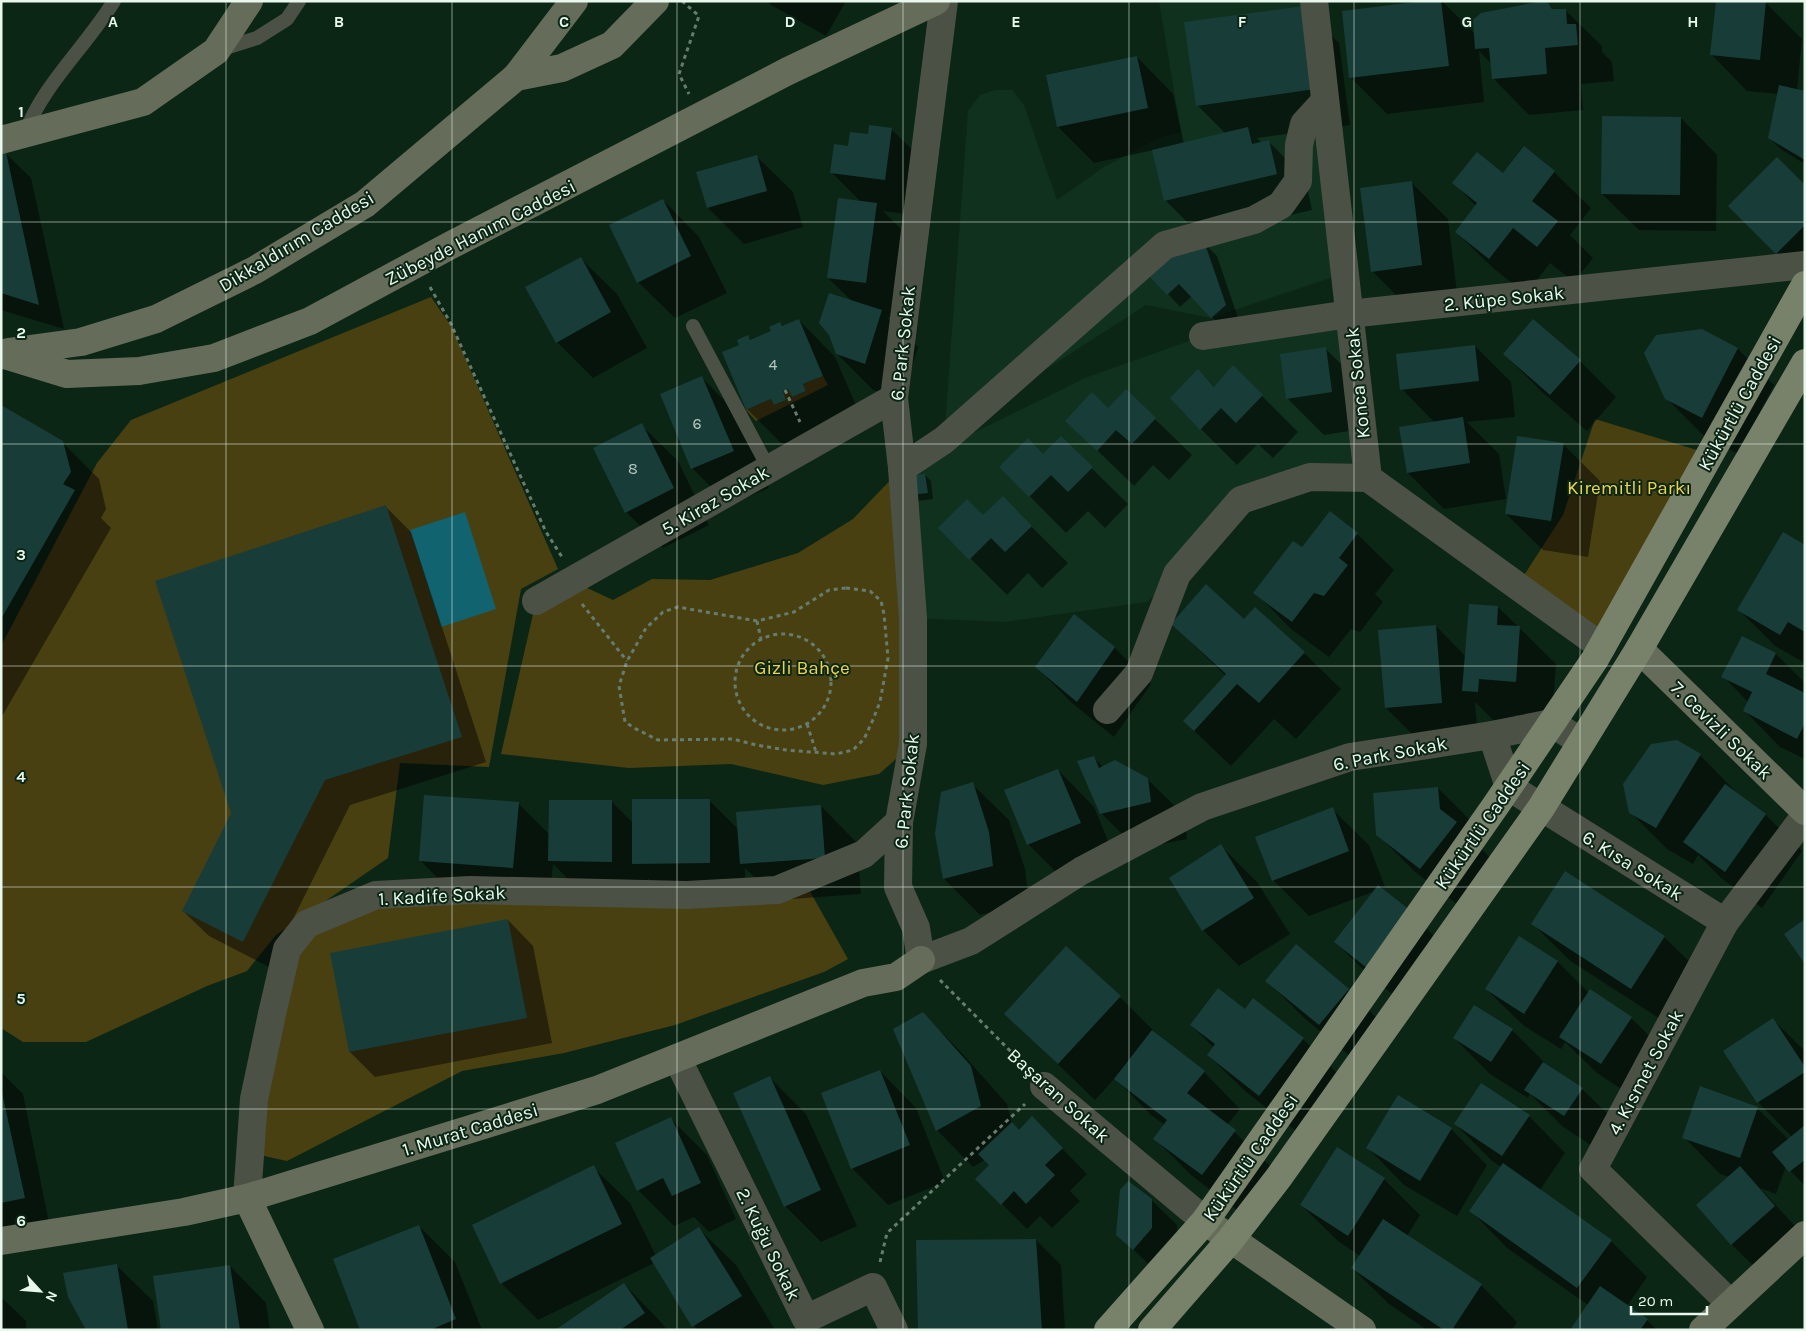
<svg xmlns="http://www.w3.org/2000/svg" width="1806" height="1331" viewBox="0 0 1806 1331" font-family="Karla,sans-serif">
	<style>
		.built { fill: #0f311d }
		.green { fill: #494011 }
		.water { fill: #10636f }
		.shadow { fill: #0007 }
		.building { fill: #183d38 }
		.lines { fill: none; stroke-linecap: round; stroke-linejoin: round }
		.path { stroke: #677c6e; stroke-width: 3; stroke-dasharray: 4 4; stroke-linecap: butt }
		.lane { stroke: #4c5145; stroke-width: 14 }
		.street { stroke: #4c5145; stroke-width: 28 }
		.secondary { stroke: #656d5a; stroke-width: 28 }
		.primary { stroke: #78826a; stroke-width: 28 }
		.grid { fill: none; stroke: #e9f8ed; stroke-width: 1; stroke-opacity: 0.55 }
		.labels { text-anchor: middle; stroke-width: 4; stroke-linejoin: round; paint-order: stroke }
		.number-label { font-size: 16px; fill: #b5c9c0 }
		.street-label { font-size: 19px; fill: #e9f8ed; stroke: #0c2616 }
		.park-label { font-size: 19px; fill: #efd449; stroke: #0c2616 }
		.grid-label { font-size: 16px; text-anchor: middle; font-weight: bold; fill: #e9f8ed; stroke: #0c2616; stroke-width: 4; stroke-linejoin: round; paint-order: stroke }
	</style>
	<rect width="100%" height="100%" fill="#0c2616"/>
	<g class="built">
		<path d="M1159,1H1314L1345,273L1211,318L1146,305L963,423L944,440L968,111L980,95L995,90H1012L1024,105L1057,200L1104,167L1161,137L1181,132Z"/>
		<path d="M1349,314L1368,478L1241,500L1177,574L1147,602L1004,622L913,618L902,468L1085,378L1203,336Z"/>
	</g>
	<g class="green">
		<path d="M431,297L451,326L558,569L521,589L489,767L400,763L388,858L276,935L247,971L207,986L86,1042H23L1,1028V646L97,463L131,420Z"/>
		<path d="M823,376L828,385L756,421L746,410L771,399L774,405L786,400L783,391L788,389L792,397L806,391L803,384Z"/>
		<path d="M1595,419L1710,454L1602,647L1517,586L1563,515Z"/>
		<path d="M902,468L913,744L879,774L823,785L731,764L629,768L501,754L536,601L572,581L613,600L652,579L710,580L798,553L853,519Z"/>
		<path d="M803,879L848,959L824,972L675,1025L564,1053L462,1071L287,1161L250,1153L287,949L376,895Z"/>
	</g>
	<path class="water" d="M465,512L496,609L441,627L410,530Z"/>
	<g class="shadow">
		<path d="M767,1H846L826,36L771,5Z"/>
		<path d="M1433,1H1442L1476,35L1546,2L1555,11L1565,10L1602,46V52L1612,62L1614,81L1581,84L1583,110L1529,115L1493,78L1492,64L1479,51L1484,102L1387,114L1350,77Z"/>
		<path d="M1717,1L1766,3L1802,39L1797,90L1805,92V164L1782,150L1769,138L1778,94L1747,91L1711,54Z"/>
		<path d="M1302,7L1339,43L1350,125L1257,138L1262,143L1269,142L1305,178L1312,210L1201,236L1165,200L1154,150L1094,163L1058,127L1137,57L1173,94L1184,144L1226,134L1197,105Z"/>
		<path d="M1681,118L1717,155L1716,231L1639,230L1602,194Z"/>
		<path d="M891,129L928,165L921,216L883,211L913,241L902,319L887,317L918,347L902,399L873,390L837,354L853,302L828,278L861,202L831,172L849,148L869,136Z"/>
		<path d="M1524,148L1554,172L1591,208L1570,235L1593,258L1574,282L1550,263L1526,294L1493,268L1456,232L1476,206L1454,183L1503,175Z"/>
		<path d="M5,153L31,178L64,329L1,310V154Z"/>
		<path d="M756,156L793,192L803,227L744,244L708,208Z"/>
		<path d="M1412,183L1448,219L1458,301L1408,307L1372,271Z"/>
		<path d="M1805,187V281L1730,206Z"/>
		<path d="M663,200L699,237L727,293L675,318L638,282Z"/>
		<path d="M1204,243L1217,256L1238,318L1225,330L1192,296L1180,307L1168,294L1192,254Z"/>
		<path d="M580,258L617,294L647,348L593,378L557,342Z"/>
		<path d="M799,320L835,357L859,412L783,445L747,409L741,345L748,337L752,341L772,332L780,323L784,327Z"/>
		<path d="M1702,330L1738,349L1774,385L1738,454L1703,435L1666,398Z"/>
		<path d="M1475,346L1511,382L1515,417L1467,422L1499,454L1506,499L1444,509L1408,473L1435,423L1402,389Z"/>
		<path d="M1325,348L1361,384L1368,428L1324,435L1288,399Z"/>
		<path d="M1504,354L1580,361L1616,397L1587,431L1541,391Z"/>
		<path d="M1233,367L1298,432L1273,458L1258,444L1237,465L1201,429L1198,370L1215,387Z"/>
		<path d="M702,378L738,414L769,488L729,505L692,468Z"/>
		<path d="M1126,391L1192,455L1169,480L1153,465L1134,486L1067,421L1108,410Z"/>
		<path d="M1,406L62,442L99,479L106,509L101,518L111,528L1,718Z"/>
		<path d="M641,425L678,461L709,525L663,548L626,512Z"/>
		<path d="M1061,438L1128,504L1105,528L1088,511L1066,533L1001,467L1043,456Z"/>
		<path d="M1563,444L1600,481L1588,557L1543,550L1506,514Z"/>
		<path d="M925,475L931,481L933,499L917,501L911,495Z"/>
		<path d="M1003,498L1068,563L1042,588L1028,573L1007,595L940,528L983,517Z"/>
		<path d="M385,506L411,532L486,762L350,805L269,967L209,936L183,911Z"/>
		<path d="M1330,513L1357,534L1394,570L1375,594L1383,602L1360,632L1351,629L1329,657L1291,629L1255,592L1302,549Z"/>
		<path d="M1805,546V663L1775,646L1739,610Z"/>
		<path d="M1498,607L1556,664L1552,718L1515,715L1514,728L1500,727L1475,702L1478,739L1422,744L1386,708L1436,626L1466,657Z"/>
		<path d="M1255,609L1304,653L1341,689L1296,739L1274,719L1231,766L1184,721L1226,676L1172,624L1244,621Z"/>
		<path d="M1074,616L1115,648L1151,684L1114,737L1072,703L1036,667Z"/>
		<path d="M1743,637L1776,654L1805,683V759L1780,747L1744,710L1748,702L1723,676Z"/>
		<path d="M1700,755L1736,792L1735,793L1766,815L1802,851L1762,908L1721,878L1698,855L1693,864L1667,849L1630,812Z"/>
		<path d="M1094,758L1103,767L1147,779L1184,815L1187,839L1137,849L1101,813Z"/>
		<path d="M1058,770L1094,807L1116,860L1064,880L1028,844Z"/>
		<path d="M972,784L1009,820L1025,869L1029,902L980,915L944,879Z"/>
		<path d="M1438,788L1474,824L1476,843L1492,860L1457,904L1414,871L1377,834Z"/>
		<path d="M709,800L739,830L821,806L857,843L861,894L778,900L745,868V899L669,900L648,878L647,898L586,897L553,864L549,904L456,897L420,860L518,803L550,835L612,802L633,823Z"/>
		<path d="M1332,809L1369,845L1385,887L1380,889L1410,912L1446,948L1404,1003L1372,978L1335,942L1375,891L1309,916L1273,880Z"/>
		<path d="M1221,846L1257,882L1290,934L1239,966L1203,930Z"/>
		<path d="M508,920L533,946L552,1043L375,1077L350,1052L332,954Z"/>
		<path d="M1533,924L1664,937L1701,973L1668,1024L1569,960Z"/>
		<path d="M1520,937L1558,962L1589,993L1631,1018L1668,1054L1638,1100L1597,1073L1565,1042L1561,1049L1523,1025L1486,989Z"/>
		<path d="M1267,981L1348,990L1385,1026L1356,1061L1303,1017Z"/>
		<path d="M1120,997L1156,1033L1204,1072L1240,1109L1227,1125L1271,1167L1238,1211L1191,1175L1154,1138L1165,1125L1151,1115L1115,1078L1095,1100L1006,1014Z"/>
		<path d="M1245,1011L1303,1039L1339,1075L1296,1131L1245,1091L1208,1055L1214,1048L1191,1025Z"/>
		<path d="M923,1014L959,1050L1007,1104L1012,1124L1019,1131L1032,1118L1087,1174L1070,1191L1080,1201L1052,1228L1040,1216L1027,1229L977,1179L991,1165L986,1159L973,1167L937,1130Z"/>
		<path d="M1773,1020L1805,1051V1186L1786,1166L1776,1194L1760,1188L1805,1237L1768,1280L1731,1244L1730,1177L1720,1174L1684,1137L1757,1108L1789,1140L1792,1137L1758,1102Z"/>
		<path d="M1512,1030L1547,1065L1582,1089L1619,1125L1601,1152L1562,1126L1530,1094L1528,1098L1490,1074L1454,1038Z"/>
		<path d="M880,1071L916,1108L945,1182L888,1205L852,1168Z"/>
		<path d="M1,1072L23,1094L49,1223L1,1233Z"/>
		<path d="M770,1078L806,1114L857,1226L821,1242L785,1206Z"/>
		<path d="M1529,1116L1565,1153L1540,1190L1611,1241L1647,1277L1627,1306L1647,1320L1657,1330H1572L1588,1305L1507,1248L1471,1211L1502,1167L1492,1161L1455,1124Z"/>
		<path d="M671,1119L707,1155L736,1219L709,1232L694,1217L674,1226L638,1190Z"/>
		<path d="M1451,1129L1487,1165L1457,1216L1404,1185L1368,1148Z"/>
		<path d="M593,1167L630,1203L656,1256L699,1229L736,1265L775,1330H697L654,1263L538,1320L502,1284L473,1226Z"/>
		<path d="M1384,1179L1420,1215L1407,1236L1481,1285L1517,1322L1512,1330H1427L1389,1304L1352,1268L1360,1256L1338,1241L1301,1205Z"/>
		<path d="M1151,1200L1177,1225V1254L1159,1274L1118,1235Z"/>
		<path d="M419,1226L455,1262L482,1330H362Z"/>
		<path d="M1036,1240L1061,1265L1065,1330H919Z"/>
		<path d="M116,1265L153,1301L158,1330H88Z"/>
		<path d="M230,1266L266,1303L270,1330H162Z"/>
		<path d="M624,1284L660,1321L667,1330H557Z"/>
		<path d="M1,1297L26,1321V1330H1Z"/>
	</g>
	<g class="building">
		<path d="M1423,1H1441L1449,66L1349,78L1342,11Z"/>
		<path d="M1542,1H1547L1552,9H1566L1567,24H1576L1578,45L1545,48L1547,74L1492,79L1489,48L1475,49L1473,20L1481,13Z"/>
		<path d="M1716,1L1766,2L1760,60L1710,55Z"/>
		<path d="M1303,6L1315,89L1196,106L1184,22Z"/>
		<path d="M1137,56L1148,108L1057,127L1046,75Z"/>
		<path d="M1779,85L1805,91V160L1768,138Z"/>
		<path d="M1602,116L1681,117L1680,195L1601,194Z"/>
		<path d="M869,125L892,128L885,180L830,173L834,144L848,146L850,132L868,134Z"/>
		<path d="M1248,127L1252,144L1269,140L1277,174L1164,201L1152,150Z"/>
		<path d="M1524,146L1555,171L1532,201L1558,221L1537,247L1513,228L1489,259L1455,232L1477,203L1452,183L1477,152L1503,173Z"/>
		<path d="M6,152L39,305L1,293V153Z"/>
		<path d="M757,155L767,191L707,208L696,172Z"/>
		<path d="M1777,157L1805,185V225L1776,254L1728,206Z"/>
		<path d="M1412,181L1422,265L1371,272L1360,188Z"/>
		<path d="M838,198L877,203L866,283L827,278Z"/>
		<path d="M663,199L691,256L637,283L609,225Z"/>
		<path d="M1204,241L1226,305L1211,318L1179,284L1167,295L1149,276L1184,244L1191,253Z"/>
		<path d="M581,257L611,312L556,343L525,287Z"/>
		<path d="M829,293L882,310L865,364L836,354L829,335L819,323Z"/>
		<path d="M799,319L823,376L803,384L806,391L792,397L788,389L783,391L786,400L774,405L771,399L746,410L722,352L739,345L737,340L748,335L750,340L771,331L769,327L780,322L782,326Z"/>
		<path d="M1533,319L1581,360L1550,395L1503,354Z"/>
		<path d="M1702,329L1738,348L1702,418L1665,399L1644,353L1656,335Z"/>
		<path d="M1475,345L1479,381L1400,390L1396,354Z"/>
		<path d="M1326,347L1332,392L1286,399L1280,354Z"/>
		<path d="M1233,365L1263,395L1236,423L1221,408L1200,430L1170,398L1198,369L1214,387Z"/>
		<path d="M702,376L734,451L691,469L660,394Z"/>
		<path d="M1126,389L1156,418L1132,444L1116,430L1097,451L1065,421L1092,392L1108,408Z"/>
		<path d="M1,405L63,441L71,472L63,484L75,490L1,619Z"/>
		<path d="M1463,417L1470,463L1407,473L1399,427Z"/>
		<path d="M642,423L674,488L625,513L593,448Z"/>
		<path d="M1061,436L1093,467L1068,492L1051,475L1029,497L999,467L1028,438L1043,454Z"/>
		<path d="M1517,436L1564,443L1551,521L1505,514Z"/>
		<path d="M925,474L928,493L910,495L907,476Z"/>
		<path d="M1003,496L1032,526L1005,552L991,538L969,560L938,528L967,499L983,515Z"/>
		<path d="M386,505L462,737L325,780L243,942L182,911L231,813L155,581Z"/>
		<path d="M1330,511L1358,533L1339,558L1348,565L1324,596L1314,593L1292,622L1253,593L1293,541L1302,547Z"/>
		<path d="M1783,532L1805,545V632L1788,622L1780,635L1737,610Z"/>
		<path d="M1206,584L1244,619L1255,607L1305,652L1259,703L1237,684L1194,731L1183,721L1226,674L1171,624Z"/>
		<path d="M1469,604L1498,606L1497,625L1520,626L1516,682L1479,679L1478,692L1462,691Z"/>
		<path d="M1074,614L1115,647L1077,702L1035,667Z"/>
		<path d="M1436,625L1442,703L1385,708L1378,630Z"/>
		<path d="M1742,636L1776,653L1766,674L1805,693V723L1797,739L1743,711L1752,692L1721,677Z"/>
		<path d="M1677,740L1701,754L1656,828L1629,813L1623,784L1651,744Z"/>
		<path d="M1094,756L1099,768L1115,760L1148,778L1151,802L1100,814L1077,761Z"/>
		<path d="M1058,769L1081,823L1027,845L1004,790Z"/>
		<path d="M973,782L989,832L993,866L943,879L935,834L941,792Z"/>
		<path d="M1725,784L1766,814L1725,872L1683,842Z"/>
		<path d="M1438,787L1440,809L1457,822L1420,869L1376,835L1373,793Z"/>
		<path d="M424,795L519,802L513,868L419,861Z"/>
		<path d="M632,799H710V863L632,864Z"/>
		<path d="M549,800H612V862L548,861Z"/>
		<path d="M821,805L825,858L740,864L736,812Z"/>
		<path d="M1333,807L1349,851L1272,881L1255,837Z"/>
		<path d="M1221,844L1254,898L1202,931L1169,878Z"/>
		<path d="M1565,871L1665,936L1631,989L1531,924Z"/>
		<path d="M1378,885L1411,911L1367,968L1334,942Z"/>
		<path d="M508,919L527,1018L349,1052L330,953Z"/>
		<path d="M1805,919V964L1784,934Z"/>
		<path d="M1519,936L1558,961L1524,1014L1485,989Z"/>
		<path d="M1296,944L1349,989L1319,1025L1265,981Z"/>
		<path d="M1066,946L1121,996L1058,1064L1004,1014Z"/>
		<path d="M1218,988L1245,1009L1253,998L1304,1038L1259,1096L1207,1055L1215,1044L1190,1025Z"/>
		<path d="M1590,989L1632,1017L1601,1064L1559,1037Z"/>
		<path d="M1474,1005L1513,1029L1491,1062L1453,1038Z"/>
		<path d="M923,1012L971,1066L981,1106L936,1131L893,1029Z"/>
		<path d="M1773,1018L1805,1067V1072L1757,1103L1723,1051Z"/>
		<path d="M1152,1030L1205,1071L1187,1093L1236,1130L1202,1175L1153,1139L1167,1120L1114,1079Z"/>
		<path d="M1543,1062L1583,1088L1564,1116L1524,1090Z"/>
		<path d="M880,1070L910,1145L851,1169L821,1093Z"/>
		<path d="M770,1076L821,1190L784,1207L733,1093Z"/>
		<path d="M1481,1083L1530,1115L1502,1156L1454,1124Z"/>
		<path d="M1700,1086L1758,1107L1740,1158L1682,1138Z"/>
		<path d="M1,1088L25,1198L1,1203Z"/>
		<path d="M1398,1095L1452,1128L1420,1181L1366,1148Z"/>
		<path d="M1032,1116L1063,1148L1045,1165L1055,1175L1026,1204L1014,1191L1001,1205L975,1179L989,1165L978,1154L1012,1122L1019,1130Z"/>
		<path d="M671,1117L701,1183L672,1196L663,1178L637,1191L615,1143Z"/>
		<path d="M1805,1125V1160L1789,1172L1772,1152Z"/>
		<path d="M1337,1147L1385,1178L1348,1236L1300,1205Z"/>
		<path d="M1503,1163L1612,1240L1577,1288L1469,1211Z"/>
		<path d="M594,1165L622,1224L500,1284L472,1225Z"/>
		<path d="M1740,1166L1775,1206L1731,1245L1696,1205Z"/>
		<path d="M1128,1181L1152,1199V1228L1133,1250L1116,1235L1120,1190Z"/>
		<path d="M1383,1219L1482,1284L1452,1330H1444L1351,1268Z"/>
		<path d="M419,1225L456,1319L430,1330H360L333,1259Z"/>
		<path d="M699,1227L742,1296L692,1327L650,1258Z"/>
		<path d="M1036,1239L1042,1330H918L916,1240Z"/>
		<path d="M117,1264L128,1330H86L68,1297L63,1273Z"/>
		<path d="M230,1265L240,1330H161L153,1276Z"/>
		<path d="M624,1283L645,1313L620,1330H555Z"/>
		<path d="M1600,1286L1648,1319L1640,1330H1570Z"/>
	</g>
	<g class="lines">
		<g class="path">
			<path d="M682,1L699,16L679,74L689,94"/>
			<path d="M430,287L451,324L546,532L562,557"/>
			<path d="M785,390L800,422"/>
			<path d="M846,588L870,591L881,601L884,614L888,658L880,702L872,722L864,739L853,750L836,754L786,750L756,745L733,739L658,740L636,729L625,722L619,686L627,661L646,628L663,612L678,607L757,621L794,612L829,590Z"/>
			<path d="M582,604L627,661"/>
			<path d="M757,621L761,639"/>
			<circle cx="783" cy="682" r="48"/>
			<path d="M807,724L816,752"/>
			<path d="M940,980L1027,1068"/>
			<path d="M880,1262L887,1233L1025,1104"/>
		</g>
		<g class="lane">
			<path d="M219,50L257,38L287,19L299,1"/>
			<path d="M24,135C44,83 85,48 114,1"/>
			<path d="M693,326L769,469"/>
		</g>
		<g class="street">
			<path d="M944,1L894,398L902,468L913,618V744L899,822L898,887L916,928L921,960L971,941L1081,871L1202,807L1350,757L1492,735L1552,723L1581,742"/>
			<path d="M1314,1L1368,478L1602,647"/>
			<path d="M1203,336L1349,314L1805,265"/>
			<path d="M902,468L944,440L1165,245L1254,220L1281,205L1298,181L1299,145L1304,124L1325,101"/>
			<path d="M536,601L894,398"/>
			<path d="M1107,710L1139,673L1177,574L1241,500L1310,477L1368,478"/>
			<path d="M1492,735L1509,787L1725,922"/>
			<path d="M677,1058L806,1319L873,1287L894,1330"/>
			<path d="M1044,1086L1205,1221"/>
			<path d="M247,1198L254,1099L272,1014L287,949L307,924L376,895L470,890L687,895L777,890L864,854L899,822"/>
			<path d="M1731,1304L1593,1169L1725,922L1805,816"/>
		</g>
		<g class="secondary">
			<path d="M516,77L574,1"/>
			<path d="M1,140L143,102L216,51L249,1"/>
			<path d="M8,352L81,342L156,319L255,270L365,204L516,77L562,68L612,45L655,1"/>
			<path d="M1,354L67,374L139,371L214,358L310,321L451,245L788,71L936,1"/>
			<path d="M1639,649L1805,811"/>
			<path d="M247,1198L310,1330"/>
			<path d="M1205,1221L1362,1330"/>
			<path d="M1,1241L184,1212L247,1198L597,1090L863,983L896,977L921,960"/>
			<path d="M1703,1330L1805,1235"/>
		</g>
		<g class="primary">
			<path d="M1108,1330L1205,1221L1496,805L1595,659L1805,285"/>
			<path d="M1152,1330L1231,1239L1279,1177L1541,808L1639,649L1805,363"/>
		</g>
	</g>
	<path class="grid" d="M226,1V1330M452,1V1330M677,1V1330M903,1V1330M1129,1V1330M1354,1V1330M1580,1V1330M1,222H1805M1,444H1805M1,666H1805M1,887H1805M1,1109H1805"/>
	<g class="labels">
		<g class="number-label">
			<text x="773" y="370">4</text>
			<text x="697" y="429">6</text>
			<text x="633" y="474">8</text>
		</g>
		<g class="street-label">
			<text transform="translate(480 232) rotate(-27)" y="7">Zübeyde Hanım Caddesi</text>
			<text transform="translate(296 241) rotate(-31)" y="7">Dikkaldırım Caddesi</text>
			<text transform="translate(1504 298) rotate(-6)" y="7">2. Küpe Sokak</text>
			<text transform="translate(902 343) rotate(-84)" y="7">6. Park Sokak</text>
			<text transform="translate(1357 383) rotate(-96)" y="7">Konca Sokak</text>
			<text transform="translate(1739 403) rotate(-61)" y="7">Kükürtlü Caddesi</text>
			<text transform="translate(715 500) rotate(-30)" y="7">5. Kiraz Sokak</text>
			<text transform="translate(1722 730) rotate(44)" y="7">7. Cevizli Sokak</text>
			<text transform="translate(1390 753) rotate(-11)" y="7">6. Park Sokak</text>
			<text transform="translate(906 791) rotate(-84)" y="7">6. Park Sokak</text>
			<text transform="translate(1482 825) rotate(-55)" y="7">Kükürtlü Caddesi</text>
			<text transform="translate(1633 865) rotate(32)" y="7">6. Kısa Sokak</text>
			<text transform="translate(442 895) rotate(-3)" y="7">1. Kadife Sokak</text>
			<text transform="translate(1645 1072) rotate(-62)" y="7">4. Kısmet Sokak</text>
			<text transform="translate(1059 1095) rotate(42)" y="7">Başaran Sokak</text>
			<text transform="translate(470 1129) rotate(-17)" y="7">1. Murat Caddesi</text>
			<text transform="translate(1250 1157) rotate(-55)" y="7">Kükürtlü Caddesi</text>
			<text transform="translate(769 1244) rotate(64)" y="7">2. Kuğu Sokak</text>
		</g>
		<g class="park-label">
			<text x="1629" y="494">Kiremitli Parkı</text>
			<text x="802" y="674">Gizli Bahçe</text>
		</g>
	</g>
	<g class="grid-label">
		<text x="113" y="27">A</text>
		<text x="339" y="27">B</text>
		<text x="564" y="27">C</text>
		<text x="790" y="27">D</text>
		<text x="1016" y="27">E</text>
		<text x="1242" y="27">F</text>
		<text x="1467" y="27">G</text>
		<text x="1693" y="27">H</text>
		<text x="21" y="117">1</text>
		<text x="21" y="338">2</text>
		<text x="21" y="560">3</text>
		<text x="21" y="782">4</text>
		<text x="21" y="1004">5</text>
		<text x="21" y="1226">6</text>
	</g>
	<rect width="1806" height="1331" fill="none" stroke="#e9f8ed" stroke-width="5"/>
	<g transform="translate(40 1291) rotate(116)" stroke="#0c2616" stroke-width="4" paint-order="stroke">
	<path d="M0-4L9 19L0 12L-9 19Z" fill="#e9f8ed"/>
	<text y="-8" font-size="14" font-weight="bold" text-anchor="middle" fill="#e9f8ed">N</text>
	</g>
	<path d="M1631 1306v8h76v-8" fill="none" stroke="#e9f8ed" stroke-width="2.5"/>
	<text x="1638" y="1306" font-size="15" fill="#e9f8ed" stroke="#0c2616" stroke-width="4" paint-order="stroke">20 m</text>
</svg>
